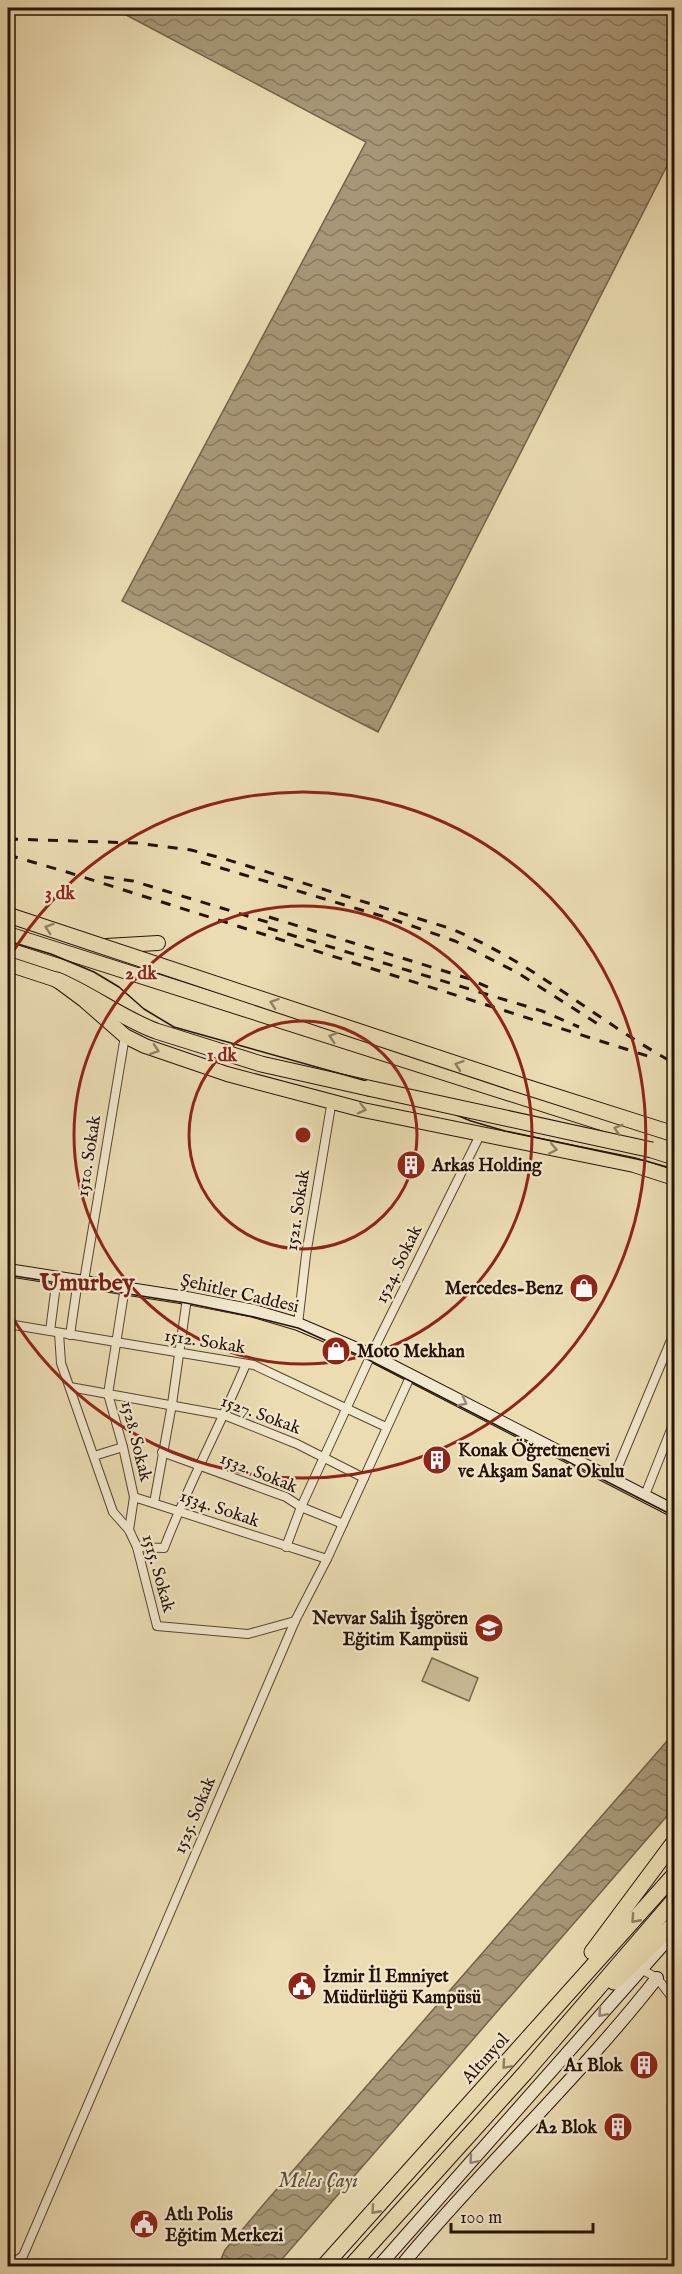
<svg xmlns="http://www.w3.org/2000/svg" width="682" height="2274" viewBox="0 0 682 2274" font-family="'IM FELL English',serif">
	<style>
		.pitch { fill: #c9ba95; stroke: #77664d; stroke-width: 1.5 }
		.water { fill: url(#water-waves); stroke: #746249; stroke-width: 1.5 }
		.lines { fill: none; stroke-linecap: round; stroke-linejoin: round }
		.street-casing { stroke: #564430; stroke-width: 10 }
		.secondary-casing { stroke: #251205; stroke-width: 14 }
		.primary-casing { stroke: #251205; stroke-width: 16 }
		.highway-casing { stroke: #251205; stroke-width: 17 }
		.street { stroke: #f2e8cd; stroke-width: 8 }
		.secondary { stroke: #f2e8cd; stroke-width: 12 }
		.primary { stroke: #ebdcb2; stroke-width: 14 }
		.highway { stroke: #ebdcb2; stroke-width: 15 }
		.tram { stroke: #251205; stroke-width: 1.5 }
		.rail { stroke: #251205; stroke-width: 3; stroke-dasharray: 10 10; stroke-linecap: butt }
		.highway-bridge-casing { stroke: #251205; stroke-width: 17; stroke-linecap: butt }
		.highway-bridge { stroke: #ebdcb2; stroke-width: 15 }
		.oneway { stroke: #928164 }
		.oneway2 { stroke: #968873 }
		.ring { fill: none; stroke: #8f2418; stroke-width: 3 }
		.labels { text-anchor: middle; stroke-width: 4.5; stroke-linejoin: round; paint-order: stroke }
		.street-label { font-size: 18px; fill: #251205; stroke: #f2e8cd }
		.poi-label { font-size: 18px; font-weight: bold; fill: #251205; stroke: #f2e8cd; text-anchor: start }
		.water-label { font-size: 20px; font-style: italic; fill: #604e38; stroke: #f2e8cd }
		.district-label { font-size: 24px; font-weight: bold; fill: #7a1f14; stroke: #f2e8cd }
		.centre { fill: #8f2418; stroke: #f2e8cd; stroke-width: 3 }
		.ring-label { font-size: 18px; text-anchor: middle; font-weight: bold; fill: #8f2418; stroke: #f2e8cd; stroke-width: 4.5; stroke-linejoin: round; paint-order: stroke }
	</style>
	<defs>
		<pattern id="water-waves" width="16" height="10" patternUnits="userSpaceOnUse" patternTransform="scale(1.5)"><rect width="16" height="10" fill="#a89777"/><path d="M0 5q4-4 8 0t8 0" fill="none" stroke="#897a60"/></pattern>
	</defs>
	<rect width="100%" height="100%" fill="#ebdcb2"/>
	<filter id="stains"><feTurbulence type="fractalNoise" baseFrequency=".00333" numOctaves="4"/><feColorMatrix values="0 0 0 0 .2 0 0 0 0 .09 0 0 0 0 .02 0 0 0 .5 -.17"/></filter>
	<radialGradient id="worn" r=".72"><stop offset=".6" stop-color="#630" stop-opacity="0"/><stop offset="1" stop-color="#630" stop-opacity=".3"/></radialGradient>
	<path class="pitch" d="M432,1658L478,1678L469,1701L422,1681Z"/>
	<g class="water">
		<path d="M113,8H674V152L378,732L122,601L366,142Z"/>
		<path d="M674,1733V1808L276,2266H218L225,2250L263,2205Z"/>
	</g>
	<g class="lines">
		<g class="street-casing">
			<g id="street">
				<path d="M84,1281L125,1036"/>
				<path d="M125,1287L108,1394L123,1447L134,1497"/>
				<path d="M8,1324L254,1365L386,1427"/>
				<path d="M298,1324L306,1255L332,1100"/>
				<path d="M50,1331L57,1277"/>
				<path d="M59,1333L61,1363L113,1512L129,1530L137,1547L157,1626L248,1634L295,1621"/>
				<path d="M70,1335L78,1280"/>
				<path d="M70,1387L224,1415L297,1444L364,1478"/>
				<path d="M162,1452L286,1497L301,1507L343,1524"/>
				<path d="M94,1456L123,1447"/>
				<path d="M613,1479L674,1333"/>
				<path d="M645,1495L674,1422"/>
				<path d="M154,1503L172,1404L187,1298"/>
				<path d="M129,1530L134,1497L327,1559"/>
				<path d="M137,1547L164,1548C188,1485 220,1426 246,1364"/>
				<path d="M286,1547L301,1507L371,1355L480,1135"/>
				<path d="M641,1969L657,1978L674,2000"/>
				<path d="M8,2266L23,2256L295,1621L327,1559L411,1375"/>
			</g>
		</g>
		<g class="secondary-casing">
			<g id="secondary">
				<path d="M8,1270L187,1298L254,1311L298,1324L371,1355L674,1511"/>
				<path d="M379,2266L668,1939"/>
				<path d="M401,2266C483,2167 578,2079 657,1978"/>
			</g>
		</g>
		<g class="primary-casing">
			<g id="primary">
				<path d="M8,934L674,1146"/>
				<path d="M106,946L158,943"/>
				<path d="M8,964L57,980L84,1000L125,1036L145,1046L227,1074L363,1110L634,1165L674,1178"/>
			</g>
		</g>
		<g class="highway-casing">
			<g id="highway">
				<path d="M57,980C91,994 121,1018 156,1031L261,1064L368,1088"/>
				<path d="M652,1150L674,1157"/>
				<path d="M592,1952L674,1842"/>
				<path d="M614,1982L674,1924"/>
				<path d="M324,2266L674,1875"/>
				<path d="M351,2266L525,2073L674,1900"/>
			</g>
		</g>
		<use href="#street" class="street"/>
		<use href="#secondary" class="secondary"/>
		<use href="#primary" class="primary"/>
		<use href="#highway" class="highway"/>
		<g class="tram">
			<path d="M8,941L51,954L94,972L119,987L144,1009L174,1027L388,1087L471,1121L505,1131L646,1161L674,1169"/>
			<path d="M8,1275L186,1303L254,1317L298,1328L369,1360L674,1516"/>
		</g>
		<g class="rail">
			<path d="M8,839L137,843L191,850L225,859L449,928C532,961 597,1021 674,1063"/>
			<path d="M8,855L67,872L654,1058"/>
			<path d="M201,862L395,920L455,941L518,973L598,1024"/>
			<path d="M104,877L133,881L277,925"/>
			<path d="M269,917L470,979L494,990"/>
			<path d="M268,928L542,1011L579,1027"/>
		</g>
		<g class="highway-bridge-casing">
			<g id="highway-bridge">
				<path d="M8,915L520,1085L674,1134"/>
				<path d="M368,1088L652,1150"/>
			</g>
		</g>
		<use href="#highway-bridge" class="highway-bridge"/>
	</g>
	<defs><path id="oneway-chevron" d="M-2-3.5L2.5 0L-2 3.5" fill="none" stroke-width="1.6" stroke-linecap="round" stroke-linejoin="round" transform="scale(1.5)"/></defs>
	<g class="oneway">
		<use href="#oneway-chevron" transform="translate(49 928) rotate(-162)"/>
		<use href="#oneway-chevron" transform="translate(274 1003) rotate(-161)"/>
		<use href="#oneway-chevron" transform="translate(333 1037) rotate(-162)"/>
		<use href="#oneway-chevron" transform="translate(155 1050) rotate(19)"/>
		<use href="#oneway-chevron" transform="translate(459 1065) rotate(-161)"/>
		<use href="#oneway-chevron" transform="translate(362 1109) rotate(14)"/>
		<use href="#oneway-chevron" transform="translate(618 1129) rotate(-163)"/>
		<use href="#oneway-chevron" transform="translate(553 1149) rotate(11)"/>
		<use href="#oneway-chevron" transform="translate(635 1919) rotate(132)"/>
		<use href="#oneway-chevron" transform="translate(506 2065) rotate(132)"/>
		<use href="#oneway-chevron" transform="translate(375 2210) rotate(132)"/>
	</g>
	<g class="oneway2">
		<use href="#oneway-chevron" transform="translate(463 1402) rotate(27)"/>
		<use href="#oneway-chevron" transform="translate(602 2013) rotate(131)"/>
		<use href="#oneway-chevron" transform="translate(473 2160) rotate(131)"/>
	</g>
	<g class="ring">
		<circle cx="303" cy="1135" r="114"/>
		<circle cx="303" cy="1135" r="229"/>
		<path d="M9 958A343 343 0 1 1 9 1312"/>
	</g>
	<defs>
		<g id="building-disc" transform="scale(1.5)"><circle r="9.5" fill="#8f2418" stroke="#f2e8cd"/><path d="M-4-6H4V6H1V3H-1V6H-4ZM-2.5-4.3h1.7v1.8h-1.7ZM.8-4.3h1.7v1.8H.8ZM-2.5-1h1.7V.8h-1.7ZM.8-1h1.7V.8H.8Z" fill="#fff"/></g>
		<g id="shop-disc" transform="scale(1.5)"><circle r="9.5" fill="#8f2418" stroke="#f2e8cd"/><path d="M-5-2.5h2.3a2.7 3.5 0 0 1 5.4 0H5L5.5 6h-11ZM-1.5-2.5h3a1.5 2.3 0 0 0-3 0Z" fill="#fff"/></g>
		<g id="school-disc" transform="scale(1.5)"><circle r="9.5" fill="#8f2418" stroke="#f2e8cd"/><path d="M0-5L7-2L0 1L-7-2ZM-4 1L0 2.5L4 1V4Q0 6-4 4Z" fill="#fff"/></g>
		<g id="civic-disc" transform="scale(1.5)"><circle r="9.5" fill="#8f2418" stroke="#f2e8cd"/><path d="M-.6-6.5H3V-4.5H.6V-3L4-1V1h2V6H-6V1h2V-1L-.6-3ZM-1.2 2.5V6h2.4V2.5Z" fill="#fff"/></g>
	</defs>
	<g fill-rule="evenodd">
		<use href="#building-disc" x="411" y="1165"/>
		<use href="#shop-disc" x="584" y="1288"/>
		<use href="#shop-disc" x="336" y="1351"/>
		<use href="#building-disc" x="437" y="1460"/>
		<use href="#school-disc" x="489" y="1628"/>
		<use href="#civic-disc" x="302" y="1986"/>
		<use href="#building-disc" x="644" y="2065"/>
		<use href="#building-disc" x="618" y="2127"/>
		<use href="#civic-disc" x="144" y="2224"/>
	</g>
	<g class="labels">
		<g class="street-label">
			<text transform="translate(88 1156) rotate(-81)" y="6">1510. Sokak</text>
			<text transform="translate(297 1210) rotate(-81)" y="6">1521. Sokak</text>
			<text transform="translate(398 1264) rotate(-64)" y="6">1524. Sokak</text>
			<text transform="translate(240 1293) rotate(13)" y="6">Şehitler Caddesi</text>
			<text transform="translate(205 1341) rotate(9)" y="6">1512. Sokak</text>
			<text transform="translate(261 1414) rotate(20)" y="6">1527. Sokak</text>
			<text transform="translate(137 1441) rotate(76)" y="6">1528. Sokak</text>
			<text transform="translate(259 1472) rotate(22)" y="6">1532. Sokak</text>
			<text transform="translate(220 1508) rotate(19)" y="6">1534. Sokak</text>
			<text transform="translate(159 1573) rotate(74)" y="6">1515. Sokak</text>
			<text transform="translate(194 1815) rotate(-67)" y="6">1525. Sokak</text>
			<text transform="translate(485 2058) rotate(-48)" y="6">Altınyol</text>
		</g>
		<g class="poi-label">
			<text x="432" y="1171">Arkas Holding</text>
			<text x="563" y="1294" text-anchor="end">Mercedes-Benz</text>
			<text x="357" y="1357">Moto Mekhan</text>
			<text x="458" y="1456">Konak Öğretmenevi<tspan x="458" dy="21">ve Akşam Sanat Okulu</tspan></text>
			<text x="468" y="1624" text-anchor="end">Nevvar Salih İşgören<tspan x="468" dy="21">Eğitim Kampüsü</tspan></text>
			<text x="323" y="1982">İzmir İl Emniyet<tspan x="323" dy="21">Müdürlüğü Kampüsü</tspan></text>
			<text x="623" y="2071" text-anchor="end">A1 Blok</text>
			<text x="597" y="2133" text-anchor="end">A2 Blok</text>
			<text x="165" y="2220">Atlı Polis<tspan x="165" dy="21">Eğitim Merkezi</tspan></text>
		</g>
		<g class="water-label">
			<text x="318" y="2187">Meles Çayı</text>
		</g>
		<g class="district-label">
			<text x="87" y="1290">Umurbey</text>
		</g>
	</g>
	<circle cx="303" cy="1135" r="9" class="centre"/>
	<g class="ring-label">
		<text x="60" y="899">3 dk</text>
		<text x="141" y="979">2 dk</text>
		<text x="222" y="1061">1 dk</text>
	</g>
	<rect width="682" height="2274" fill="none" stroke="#ebdcb2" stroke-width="30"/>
	<rect x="9" y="9" width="664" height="2256" fill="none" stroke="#251205" stroke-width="3"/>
	<rect x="15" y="15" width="652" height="2244" fill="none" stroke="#251205" stroke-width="1.5"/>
	<path d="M451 2223v9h142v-9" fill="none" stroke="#251205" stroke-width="3"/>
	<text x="460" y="2223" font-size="18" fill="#251205" stroke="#f2e8cd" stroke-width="4.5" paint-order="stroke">100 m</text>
	<rect width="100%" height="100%" filter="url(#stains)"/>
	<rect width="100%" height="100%" fill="url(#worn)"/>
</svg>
